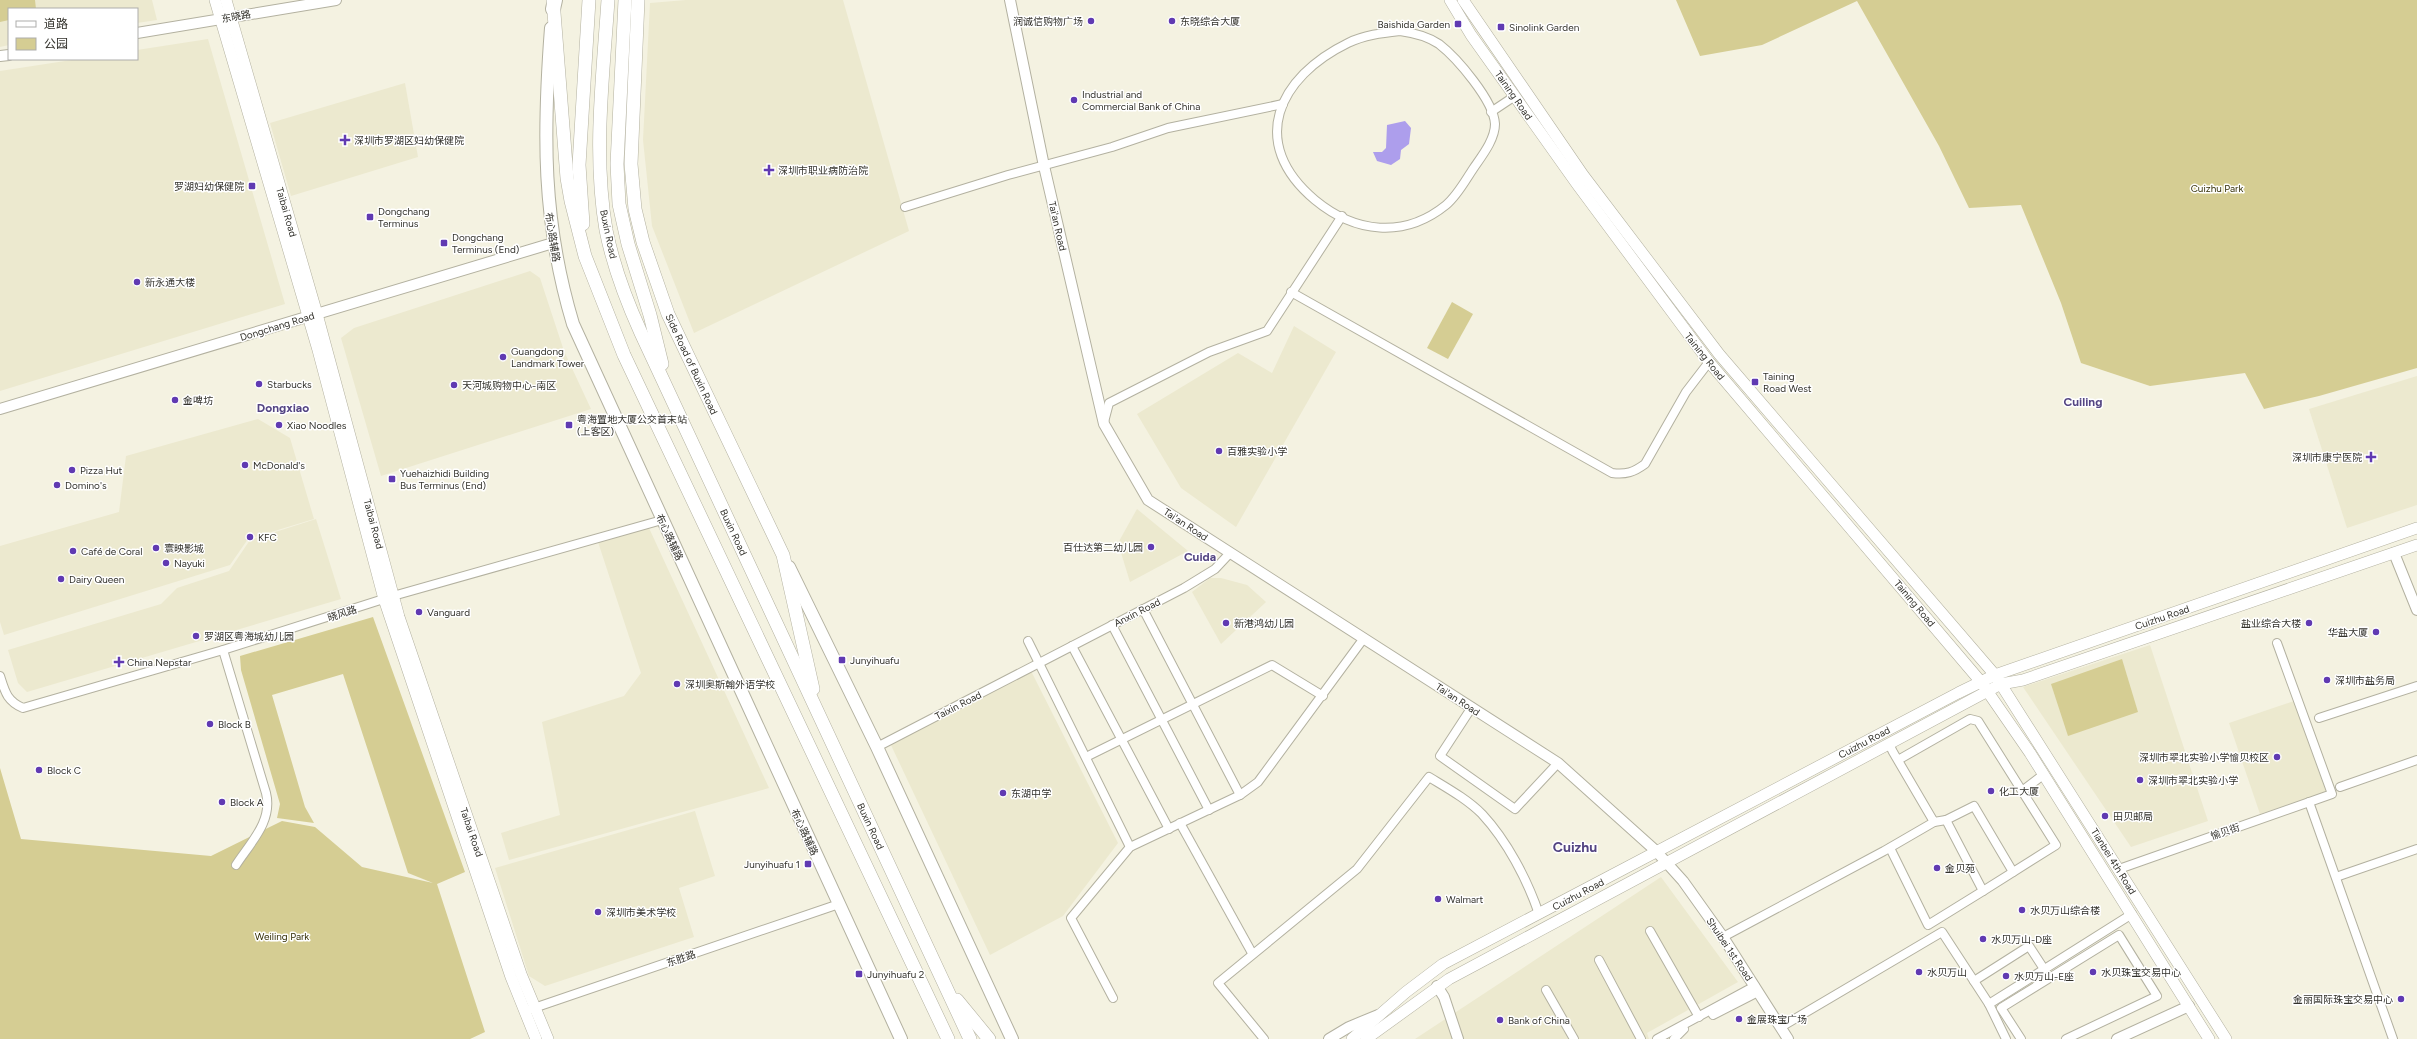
<svg xmlns="http://www.w3.org/2000/svg" width="2417" height="1039" viewBox="0 0 2417 1039" font-family="Figtree,'Noto Sans SC',sans-serif">
	<style>
		.built { fill: #ece9cf }
		.green { fill: #d5cd93 }
		.water { fill: #ad9eec }
		.lines { fill: none; stroke-linecap: round; stroke-linejoin: round }
		.minor-casing { stroke: #b3b1a0; stroke-width: 10 }
		.tertiary-casing { stroke: #b3b1a0; stroke-width: 12 }
		.secondary-casing { stroke: #b3b1a0; stroke-width: 12 }
		.primary-casing { stroke: #b3b1a0; stroke-width: 14 }
		.trunk-casing { stroke: #b3b1a0; stroke-width: 14 }
		.motorway-casing { stroke: #b3b1a0; stroke-width: 16 }
		.minor { stroke: #fff; stroke-width: 8 }
		.tertiary { stroke: #fff; stroke-width: 10 }
		.secondary { stroke: #fff; stroke-width: 11 }
		.primary { stroke: #fff; stroke-width: 12 }
		.trunk { stroke: #fff; stroke-width: 13 }
		.motorway { stroke: #fff; stroke-width: 14 }
		.poi-dot { fill: #603ab2; stroke: #fff; stroke-width: 1.5 }
		.labels { text-anchor: middle; stroke-width: 3; stroke-linejoin: round; paint-order: stroke }
		.street-label { font-size: 10px; fill: #33322c; stroke: #fff }
		.poi-label { font-size: 10px; fill: #33322c; stroke: #fff; text-anchor: start }
		.park-label { font-size: 10px; fill: #342f06; stroke: #fff }
		.quarter-label { font-size: 12px; font-weight: bold; fill: #544583; stroke: #fff }
		.district-label { font-size: 14px; font-weight: bold; fill: #544583; stroke: #fff }
	</style>
	<rect width="100%" height="100%" fill="#f4f2e1"/>
	<g class="built">
		<path d="M0,0H152L157,20L137,23V9H9V45L0,47Z"/>
		<path d="M686,0H843L909,231L694,333L652,226L643,140L650,3Z"/>
		<path d="M208,39L285,304L0,391V71L78,59H137V50Z"/>
		<path d="M405,83L418,157L291,196L270,123Z"/>
		<path d="M530,271L540,278L564,351L591,409L381,476L341,338L354,328Z"/>
		<path d="M1294,326L1336,352L1236,527L1181,488L1137,414L1238,353L1272,373Z"/>
		<path d="M2417,376V505L2347,528L2309,409Z"/>
		<path d="M258,419L290,438L314,519L248,539L230,565L4,635L0,622V546L119,512L126,456Z"/>
		<path d="M1137,509L1188,551L1130,582L1118,543Z"/>
		<path d="M316,519L341,599L27,692L18,683L8,650L161,604L177,588L229,571L250,540Z"/>
		<path d="M649,528L769,788L509,860L501,833L560,815L542,722L624,696L641,673L598,542Z"/>
		<path d="M1210,578H1221L1247,585L1266,602L1221,644L1192,592Z"/>
		<path d="M2150,645L2208,821L2131,847L2023,687Z"/>
		<path d="M1030,669L1118,843L1063,916L990,955L890,743Z"/>
		<path d="M2294,701L2326,792L2260,814L2229,723Z"/>
		<path d="M695,811L715,876L679,888L694,937L545,986L529,976L495,868Z"/>
		<path d="M1661,877L1738,982L1647,1033L1649,1039H1415Z"/>
	</g>
	<g class="green">
		<path d="M0,0H35L36,9H9V20L0,22Z"/>
		<path d="M1676,0H2417V368L2319,396L2264,409L2245,373L2150,386L2081,363L2061,303L2021,205L1969,208L1939,146L1857,1L1762,45L1700,56Z"/>
		<path d="M1452,302L1473,314L1448,359L1427,348Z"/>
		<path d="M373,617L465,872L437,884L485,1032L470,1039H0V768L21,839L211,856L282,821L315,827L362,867L433,883L408,873L343,674L272,695L305,807L314,823L277,818L280,804L241,670L240,656Z"/>
		<path d="M2122,659L2138,712L2068,736L2051,684Z"/>
	</g>
	<path class="water" d="M1405,121L1411,128L1409,144L1401,150L1400,159L1391,165L1377,161L1373,152H1382L1386,148L1387,125Z"/>
	<g class="lines">
		<g class="minor-casing">
			<g id="minor">
				<path d="M1400,31C1415,33 1427,36 1439,44C1457,58 1494,101 1495,124C1495,140 1481,157 1473,169C1465,181 1457,196 1446,205C1404,239 1355,233 1315,200C1247,143 1278,77 1348,43C1364,35 1382,33 1400,31Z"/>
				<path d="M1491,112L1515,96"/>
				<path d="M905,207L1008,175L1112,147L1168,128L1283,104"/>
				<path d="M1291,292L1612,473C1626,475 1634,472 1645,464L1686,392L1709,362"/>
				<path d="M1104,422L1109,403L1209,352L1267,331L1342,216"/>
				<path d="M1143,609L1240,795"/>
				<path d="M1112,625L1209,810"/>
				<path d="M1028,641L1130,847"/>
				<path d="M1072,646L1169,829"/>
				<path d="M223,650L266,793C273,821 251,842 236,865"/>
				<path d="M0,676C5,692 7,701 23,708L223,650L393,596L662,520"/>
				<path d="M1472,707L1440,756L1515,809L1558,763"/>
				<path d="M2319,718L2417,686"/>
				<path d="M1889,744L1893,752L1934,822L1946,820L1983,891L2056,845L1978,721L1970,719L1898,760"/>
				<path d="M877,747L1184,588L1215,569L1230,553"/>
				<path d="M1086,757L1272,665L1323,696"/>
				<path d="M2340,787L2417,760"/>
				<path d="M2022,791L2043,775"/>
				<path d="M2309,802L2393,1039"/>
				<path d="M1946,820L1974,806L2013,872"/>
				<path d="M1180,823L1252,953"/>
				<path d="M1890,848L1928,925L1983,891"/>
				<path d="M2119,869L2332,794L2277,643"/>
				<path d="M2336,877L2417,849"/>
				<path d="M1650,931L1699,1017"/>
				<path d="M1723,937L1884,851L1934,822"/>
				<path d="M1599,960L1641,1039"/>
				<path d="M1974,981L2029,946L2044,969"/>
				<path d="M1546,990L1574,1039"/>
				<path d="M1113,998L1071,918L1130,847L1240,795L1258,782L1364,638"/>
				<path d="M1989,1004L2132,914"/>
				<path d="M531,1009L839,904"/>
				<path d="M1713,1015L1758,992"/>
				<path d="M1781,1027L1942,932L1989,1004L2006,1039"/>
				<path d="M1264,1039L1218,983L1357,869L1429,777C1447,788 1467,799 1482,814C1507,841 1527,879 1539,914"/>
				<path d="M1657,1039L1755,986"/>
				<path d="M1674,1039L1684,1029"/>
				<path d="M2021,1039L2001,1008L2119,935L2157,996L2066,1039"/>
			</g>
		</g>
		<g class="tertiary-casing">
			<g id="tertiary">
				<path d="M1010,0L1044,166L1104,424L1148,500L1558,763L1656,851L1683,881L1723,937L1788,1039"/>
				<path d="M137,33L336,0"/>
				<path d="M0,56L9,55"/>
				<path d="M0,409L553,243"/>
				<path d="M2394,553L2417,610"/>
				<path d="M1437,986L1444,997L1458,1039"/>
				<path d="M1329,1039L1349,1027L1378,1015"/>
				<path d="M2117,1039L2189,1006"/>
			</g>
		</g>
		<g class="secondary-casing">
			<g id="secondary">
				<path d="M215,0L318,350L384,599L511,977L536,1039"/>
				<path d="M226,0L317,314L399,617L521,974L548,1039"/>
				<path d="M1450,0L1471,35L1577,184L1709,362L1981,682L2030,753L2209,1039"/>
				<path d="M1463,0L1583,175L1719,354L1995,675L2226,1039"/>
				<path d="M1352,1039L1406,992L1443,964L1958,693L1995,675L2417,528"/>
				<path d="M1366,1039L1449,979L2001,684L2023,680L2417,545"/>
			</g>
		</g>
		<g class="primary-casing">
			<g id="primary">
				<path d="M551,28C543,133 542,221 573,324L901,1039"/>
				<path d="M789,567L877,747L1012,1039"/>
			</g>
		</g>
		<g class="trunk-casing">
			<g id="trunk">
				<path d="M553,0L567,178L571,201L585,256L624,355L948,1039"/>
				<path d="M608,0C603,76 593,154 606,230C613,265 626,300 641,333L970,1039"/>
				<path d="M625,0L617,164L619,204L628,244L650,315L662,364"/>
				<path d="M638,0L631,164L635,209L643,242L668,314L783,555L813,689"/>
				<path d="M583,224L579,165L589,0"/>
				<path d="M957,1000L989,1039"/>
			</g>
		</g>
		<g class="motorway-casing">
			<path id="motorway" d="M553,9L555,0"/>
		</g>
		<use href="#minor" class="minor"/>
		<use href="#tertiary" class="tertiary"/>
		<use href="#secondary" class="secondary"/>
		<use href="#primary" class="primary"/>
		<use href="#trunk" class="trunk"/>
		<use href="#motorway" class="motorway"/>
	</g>
	<g class="poi-dot">
		<circle cx="1091" cy="21" r="4"/>
		<circle cx="1172" cy="21" r="4"/>
		<rect x="1454" y="20" width="8" height="8" rx="2"/>
		<rect x="1497" y="23" width="8" height="8" rx="2"/>
		<circle cx="1074" cy="100" r="4"/>
		<path d="M343 134h4v4h4v4h-4v4h-4v-4h-4v-4h4z"/>
		<path d="M767 164h4v4h4v4h-4v4h-4v-4h-4v-4h4z"/>
		<rect x="248" y="182" width="8" height="8" rx="2"/>
		<rect x="366" y="213" width="8" height="8" rx="2"/>
		<rect x="440" y="239" width="8" height="8" rx="2"/>
		<circle cx="137" cy="282" r="4"/>
		<circle cx="503" cy="357" r="4"/>
		<rect x="1751" y="378" width="8" height="8" rx="2"/>
		<circle cx="259" cy="384" r="4"/>
		<circle cx="454" cy="385" r="4"/>
		<circle cx="175" cy="400" r="4"/>
		<circle cx="279" cy="425" r="4"/>
		<rect x="565" y="421" width="8" height="8" rx="2"/>
		<circle cx="1219" cy="451" r="4"/>
		<path d="M2369 451h4v4h4v4h-4v4h-4v-4h-4v-4h4z"/>
		<circle cx="245" cy="465" r="4"/>
		<circle cx="72" cy="470" r="4"/>
		<rect x="388" y="475" width="8" height="8" rx="2"/>
		<circle cx="57" cy="485" r="4"/>
		<circle cx="250" cy="537" r="4"/>
		<circle cx="1151" cy="547" r="4"/>
		<circle cx="156" cy="548" r="4"/>
		<circle cx="73" cy="551" r="4"/>
		<circle cx="166" cy="563" r="4"/>
		<circle cx="61" cy="579" r="4"/>
		<circle cx="419" cy="612" r="4"/>
		<circle cx="1226" cy="623" r="4"/>
		<circle cx="2309" cy="623" r="4"/>
		<circle cx="2376" cy="632" r="4"/>
		<circle cx="196" cy="636" r="4"/>
		<rect x="838" y="656" width="8" height="8" rx="2"/>
		<path d="M117 656h4v4h4v4h-4v4h-4v-4h-4v-4h4z"/>
		<circle cx="2327" cy="680" r="4"/>
		<circle cx="677" cy="684" r="4"/>
		<circle cx="210" cy="724" r="4"/>
		<circle cx="2277" cy="757" r="4"/>
		<circle cx="39" cy="770" r="4"/>
		<circle cx="2140" cy="780" r="4"/>
		<circle cx="1991" cy="791" r="4"/>
		<circle cx="1003" cy="793" r="4"/>
		<circle cx="222" cy="802" r="4"/>
		<circle cx="2105" cy="816" r="4"/>
		<rect x="804" y="860" width="8" height="8" rx="2"/>
		<circle cx="1937" cy="868" r="4"/>
		<circle cx="1438" cy="899" r="4"/>
		<circle cx="2022" cy="910" r="4"/>
		<circle cx="598" cy="912" r="4"/>
		<circle cx="1983" cy="939" r="4"/>
		<circle cx="1919" cy="972" r="4"/>
		<circle cx="2093" cy="972" r="4"/>
		<rect x="855" y="970" width="8" height="8" rx="2"/>
		<circle cx="2006" cy="976" r="4"/>
		<circle cx="2401" cy="999" r="4"/>
		<circle cx="1739" cy="1019" r="4"/>
		<circle cx="1500" cy="1020" r="4"/>
	</g>
	<g class="labels">
		<g class="street-label">
			<text transform="translate(236 16) rotate(-10)" y="4">东晓路</text>
			<text transform="translate(1514 95) rotate(55)" y="4">Taining Road</text>
			<text transform="translate(287 212) rotate(74)" y="4">Taibai Road</text>
			<text transform="translate(1058 226) rotate(77)" y="4">Tai'an Road</text>
			<text transform="translate(609 234) rotate(78)" y="4">Buxin Road</text>
			<text transform="translate(553 237) rotate(81)" y="4">布心路辅路</text>
			<text transform="translate(277 326) rotate(-17)" y="4">Dongchang Road</text>
			<text transform="translate(1705 356) rotate(51)" y="4">Taining Road</text>
			<text transform="translate(692 364) rotate(65)" y="4">Side Road of Buxin Road</text>
			<text transform="translate(374 524) rotate(75)" y="4">Taibai Road</text>
			<text transform="translate(1186 524) rotate(33)" y="4">Tai'an Road</text>
			<text transform="translate(734 532) rotate(65)" y="4">Buxin Road</text>
			<text transform="translate(670 537) rotate(65)" y="4">布心路辅路</text>
			<text transform="translate(1915 603) rotate(50)" y="4">Taining Road</text>
			<text transform="translate(1137 612) rotate(-27)" y="4">Anxin Road</text>
			<text transform="translate(342 613) rotate(-18)" y="4">晓风路</text>
			<text transform="translate(2162 617) rotate(-19)" y="4">Cuizhu Road</text>
			<text transform="translate(1458 699) rotate(33)" y="4">Tai'an Road</text>
			<text transform="translate(958 705) rotate(-27)" y="4">Taixin Road</text>
			<text transform="translate(1864 742) rotate(-28)" y="4">Cuizhu Road</text>
			<text transform="translate(871 826) rotate(65)" y="4">Buxin Road</text>
			<text transform="translate(2225 831) rotate(-19)" y="4">愉贝街</text>
			<text transform="translate(472 832) rotate(71)" y="4">Taibai Road</text>
			<text transform="translate(805 832) rotate(65)" y="4">布心路辅路</text>
			<text transform="translate(2114 861) rotate(58)" y="4">Tianbei 4th Road</text>
			<text transform="translate(1578 894) rotate(-28)" y="4">Cuizhu Road</text>
			<text transform="translate(1730 949) rotate(56)" y="4">Shuibei 1st Road</text>
			<text transform="translate(681 958) rotate(-19)" y="4">东胜路</text>
		</g>
		<g class="poi-label">
			<text x="1083" y="25" text-anchor="end">润诚信购物广场</text>
			<text x="1180" y="25">东晓综合大厦</text>
			<text x="1450" y="28" text-anchor="end">Baishida Garden</text>
			<text x="1509" y="31">Sinolink Garden</text>
			<text x="1082" y="98">Industrial and<tspan x="1082" dy="12">Commercial Bank of China</tspan></text>
			<text x="354" y="144">深圳市罗湖区妇幼保健院</text>
			<text x="778" y="174">深圳市职业病防治院</text>
			<text x="244" y="190" text-anchor="end">罗湖妇幼保健院</text>
			<text x="378" y="215">Dongchang<tspan x="378" dy="12">Terminus</tspan></text>
			<text x="452" y="241">Dongchang<tspan x="452" dy="12">Terminus (End)</tspan></text>
			<text x="145" y="286">新永通大楼</text>
			<text x="511" y="355">Guangdong<tspan x="511" dy="12">Landmark Tower</tspan></text>
			<text x="1763" y="380">Taining<tspan x="1763" dy="12">Road West</tspan></text>
			<text x="267" y="388">Starbucks</text>
			<text x="462" y="389">天河城购物中心-南区</text>
			<text x="183" y="404">金啤坊</text>
			<text x="577" y="423">粤海置地大厦公交首末站<tspan x="577" dy="12">(上客区)</tspan></text>
			<text x="287" y="429">Xiao Noodles</text>
			<text x="1227" y="455">百雅实验小学</text>
			<text x="2362" y="461" text-anchor="end">深圳市康宁医院</text>
			<text x="253" y="469">McDonald's</text>
			<text x="80" y="474">Pizza Hut</text>
			<text x="400" y="477">Yuehaizhidi Building<tspan x="400" dy="12">Bus Terminus (End)</tspan></text>
			<text x="65" y="489">Domino's</text>
			<text x="258" y="541">KFC</text>
			<text x="1143" y="551" text-anchor="end">百仕达第二幼儿园</text>
			<text x="164" y="552">寰映影城</text>
			<text x="81" y="555">Café de Coral</text>
			<text x="174" y="567">Nayuki</text>
			<text x="69" y="583">Dairy Queen</text>
			<text x="427" y="616">Vanguard</text>
			<text x="1234" y="627">新港鸿幼儿园</text>
			<text x="2301" y="627" text-anchor="end">盐业综合大楼</text>
			<text x="2368" y="636" text-anchor="end">华盐大厦</text>
			<text x="204" y="640">罗湖区粤海城幼儿园</text>
			<text x="850" y="664">Junyihuafu</text>
			<text x="127" y="666">China Nepstar</text>
			<text x="2335" y="684">深圳市盐务局</text>
			<text x="685" y="688">深圳奥斯翰外语学校</text>
			<text x="218" y="728">Block B</text>
			<text x="2269" y="761" text-anchor="end">深圳市翠北实验小学愉贝校区</text>
			<text x="47" y="774">Block C</text>
			<text x="2148" y="784">深圳市翠北实验小学</text>
			<text x="1999" y="795">化工大厦</text>
			<text x="1011" y="797">东湖中学</text>
			<text x="230" y="806">Block A</text>
			<text x="2113" y="820">田贝邮局</text>
			<text x="800" y="868" text-anchor="end">Junyihuafu 1</text>
			<text x="1945" y="872">金贝苑</text>
			<text x="1446" y="903">Walmart</text>
			<text x="2030" y="914">水贝万山综合楼</text>
			<text x="606" y="916">深圳市美术学校</text>
			<text x="1991" y="943">水贝万山-D座</text>
			<text x="1927" y="976">水贝万山</text>
			<text x="2101" y="976">水贝珠宝交易中心</text>
			<text x="867" y="978">Junyihuafu 2</text>
			<text x="2014" y="980">水贝万山-E座</text>
			<text x="2393" y="1003" text-anchor="end">金丽国际珠宝交易中心</text>
			<text x="1747" y="1023">金展珠宝广场</text>
			<text x="1508" y="1024">Bank of China</text>
		</g>
		<g class="park-label">
			<text x="2217" y="192">Cuizhu Park</text>
			<text x="282" y="940">Weiling Park</text>
		</g>
		<g class="quarter-label">
			<text x="2083" y="406">Cuiling</text>
			<text x="283" y="412">Dongxiao</text>
			<text x="1200" y="561">Cuida</text>
		</g>
		<g class="district-label">
			<text x="1575" y="852">Cuizhu</text>
		</g>
	</g>
	<rect x="8" y="8" width="130" height="52" fill="#ffffff" stroke="#adadab"/>
	<rect x="16" y="21" width="20" height="6" fill="#ffffff" stroke="#adadab"/>
	<text x="44" y="28" font-size="12" fill="#33322c">道路</text>
	<rect x="16" y="38" width="20" height="12" fill="#d5cd93" stroke="#adadab"/>
	<text x="44" y="48" font-size="12" fill="#33322c">公园</text>
</svg>
